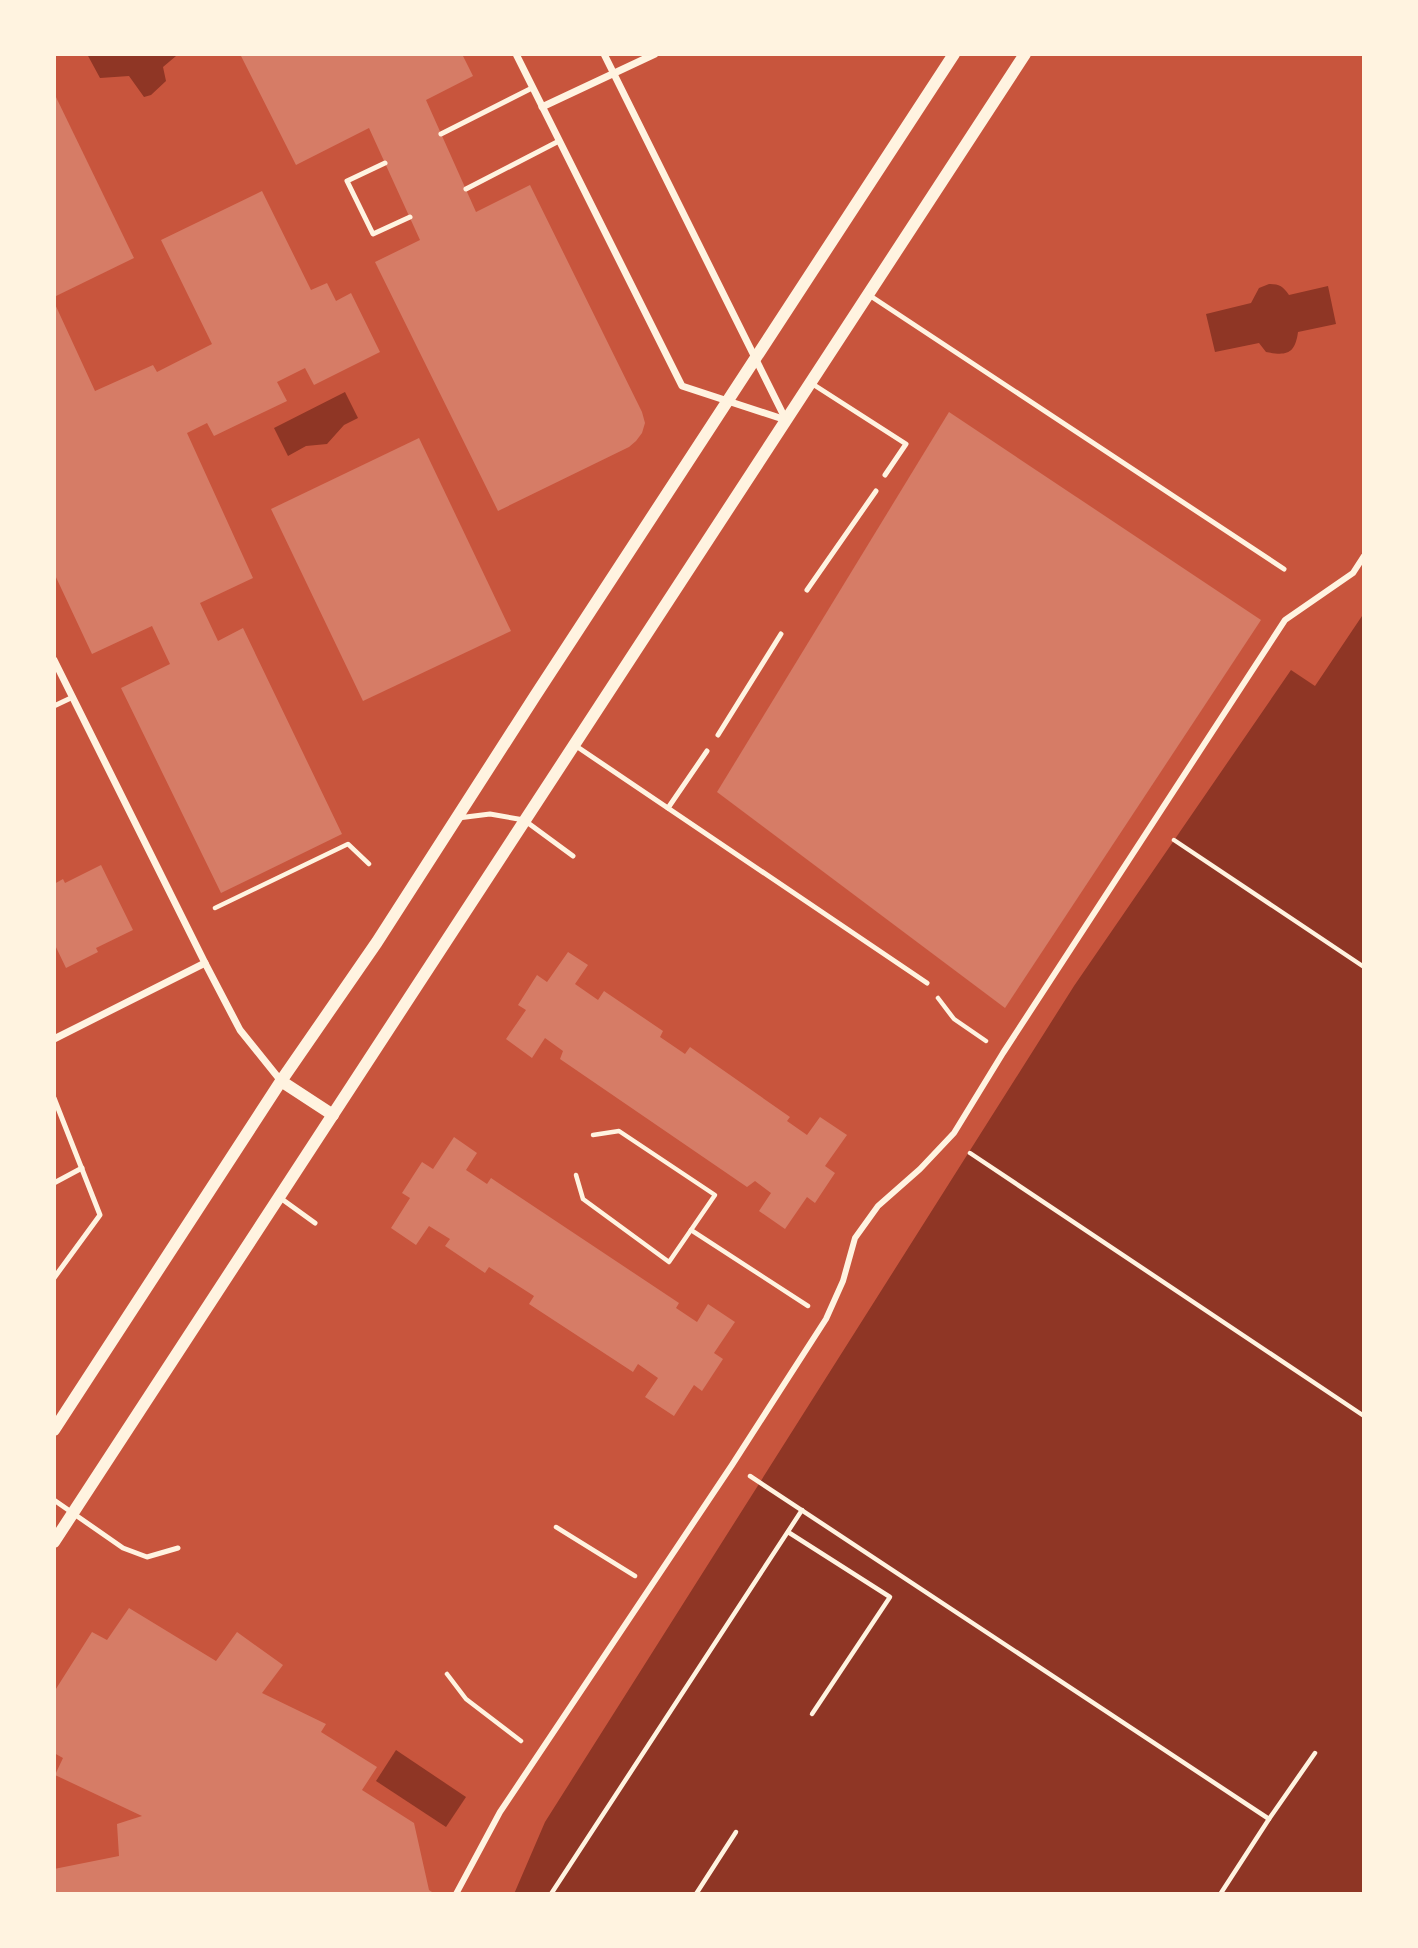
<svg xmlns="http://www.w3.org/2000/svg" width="1418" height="1948" viewBox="0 0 1418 1948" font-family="'Fira Sans',sans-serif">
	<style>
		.water { fill: #8f3625 }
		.building { fill: #d67c66 }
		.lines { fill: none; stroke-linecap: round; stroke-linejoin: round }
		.path { stroke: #fff3e0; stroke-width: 4.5 }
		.service { stroke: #fff3e0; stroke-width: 5 }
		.pedestrian { stroke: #fff3e0; stroke-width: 6 }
		.minor { stroke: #fff3e0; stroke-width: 7 }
		.tertiary { stroke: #fff3e0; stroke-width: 12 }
	</style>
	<rect width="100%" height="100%" fill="#c8553d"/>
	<g class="water">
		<path d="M87,54H176V56L163,67L166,81L151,95L144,97L129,76L100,78Z"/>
		<path d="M1269,284C1279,284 1283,286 1289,295L1328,286L1336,324L1298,332C1295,354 1287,356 1266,352L1259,343L1215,352L1206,314L1251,303L1259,288Z"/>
		<path d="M345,392L358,418L344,425L327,444L306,446L288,456L274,428Z"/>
		<path d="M1364,613V1894H514L545,1822L1074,986L1291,670L1315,686Z"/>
		<path d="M396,1750L466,1797L446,1827L376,1781Z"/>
	</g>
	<g class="building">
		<path d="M240,54H462L473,76L426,100L476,212L530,185L642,412L645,423L642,433L636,441L629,447L498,511L375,262L420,240L369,128L296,165Z"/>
		<path d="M54,93L134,258L54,297Z"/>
		<path d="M262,191L311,290L327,283L336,301L351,293L380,352L314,385L305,368L277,382L287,401L214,436L207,423L187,433L253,578L200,603L218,641L243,628L342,834L221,893L121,688L170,664L152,626L92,654L54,573V302L95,391L153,365L157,372L212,344L161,240Z"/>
		<path d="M949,412L1261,620L1005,1008L717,792Z"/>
		<path d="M419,438L511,631L363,701L271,509Z"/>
		<path d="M101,865L133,930L96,948L98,952L66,968L54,943V884L63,879L65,883Z"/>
		<path d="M568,952L588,965L575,984L598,1000L604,991L663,1031L660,1037L685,1054L690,1047L790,1117L787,1121L807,1135L820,1117L847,1135L825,1166L835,1173L815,1203L807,1197L785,1229L759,1211L771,1193L755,1181L747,1187L560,1059L563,1051L545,1038L532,1058L506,1039L526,1010L518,1005L537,975L547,982Z"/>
		<path d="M454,1137L477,1153L466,1170L487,1184L491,1178L679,1303L676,1308L697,1322L708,1304L735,1322L714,1353L723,1359L702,1391L694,1385L674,1416L645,1397L658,1378L638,1364L633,1372L529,1304L534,1296L489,1267L485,1273L445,1246L450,1239L429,1226L416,1245L391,1228L410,1198L402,1193L422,1162L433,1169Z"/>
		<path d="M129,1608L216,1661L237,1632L283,1665L262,1693L326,1724L321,1732L377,1767L362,1790L414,1823L429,1890L435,1894H54V1869L119,1856L117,1824L142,1816L55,1775L63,1758L54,1753V1692L92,1632L107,1640Z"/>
	</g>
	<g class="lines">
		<g class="path">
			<path d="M1174,840L1364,967"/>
			<path d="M215,908L348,844L369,864"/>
			<path d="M938,998L954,1019L986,1041"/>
			<path d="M970,1153L1364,1416"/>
			<path d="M576,1175L583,1199L669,1262L715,1195L619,1131L593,1135"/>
			<path d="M691,1230L808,1306"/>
			<path d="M750,1476L1269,1819"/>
			<path d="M556,1527L635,1576"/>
			<path d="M788,1532L890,1597L812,1714"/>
			<path d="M447,1674L466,1699L521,1741"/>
			<path d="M1221,1893L1269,1819L1315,1753"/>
			<path d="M551,1894L802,1510"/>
			<path d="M696,1894L736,1832"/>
		</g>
		<g class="service">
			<path d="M441,134L532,88"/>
			<path d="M385,163L347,181L373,234L410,217"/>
			<path d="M466,189L559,141"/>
			<path d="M869,295L1284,569"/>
			<path d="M811,383L906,444L885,475"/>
			<path d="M807,590L876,491"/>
			<path d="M54,706L73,697"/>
			<path d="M718,735L781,634"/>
			<path d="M576,746L927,983"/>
			<path d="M668,808L707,751"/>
			<path d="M458,818L490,814L524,820L573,856"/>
			<path d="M54,1098L100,1215L54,1278"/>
			<path d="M54,1183L82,1168"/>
			<path d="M279,1197L315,1223"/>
			<path d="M54,1500L123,1548L147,1557L178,1548"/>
		</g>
		<path class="pedestrian" d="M456,1894L500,1812L732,1465L826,1319L843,1281L855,1238L878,1206L920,1169L954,1133L1003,1053L1285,620L1353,573L1364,556"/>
		<g class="minor">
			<path d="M516,54L682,386L786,420"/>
			<path d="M604,54L786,420"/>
			<path d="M542,107L655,54"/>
			<path d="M54,660L205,963L240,1030L281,1081"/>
			<path d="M54,1039L205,963"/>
		</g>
		<g class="tertiary">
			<path d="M281,1081L333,1115"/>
			<path d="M54,1430L281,1081L377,942L535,696L954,54"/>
			<path d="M54,1542L1025,54"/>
		</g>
	</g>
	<rect width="1418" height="1948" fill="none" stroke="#fff3e0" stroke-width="112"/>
</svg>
